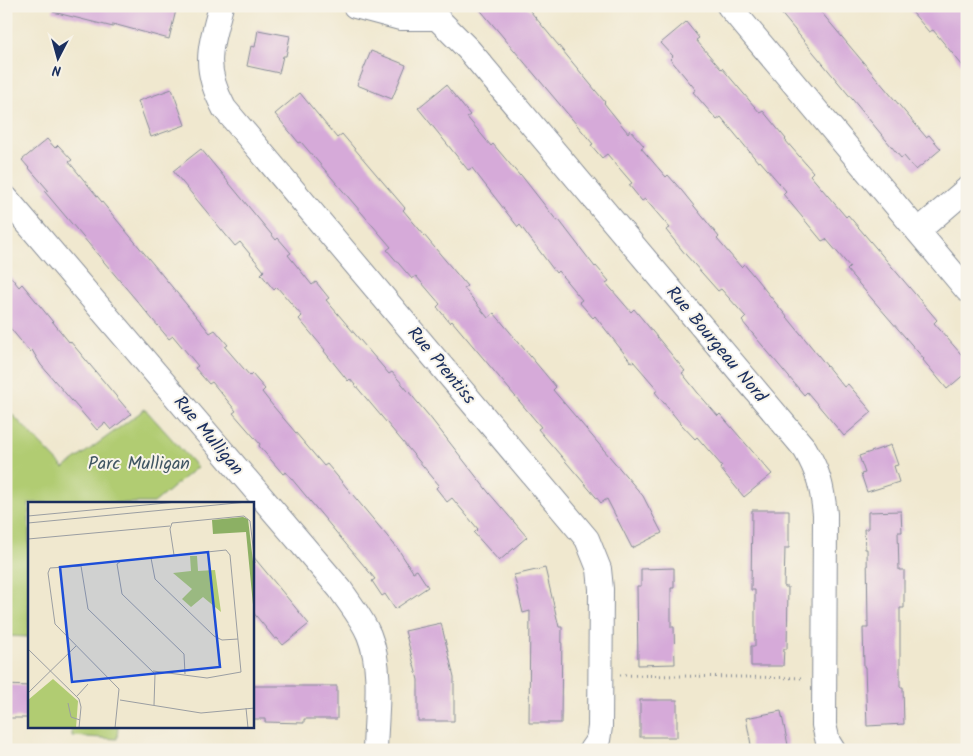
<svg xmlns="http://www.w3.org/2000/svg" width="973" height="756" viewBox="0 0 973 756" font-family="Kalam,sans-serif">
	<style>
		.green { fill: #b1cc72; stroke: #667e68 }
		.building { fill: #d6aad9 }
		.lines { fill: none; stroke-linecap: round; stroke-linejoin: round }
		.minor-casing { stroke: #868c96; stroke-width: 26 }
		.path { stroke: #868c96; stroke-width: 3; stroke-dasharray: 1 4; stroke-linecap: butt }
		.minor { stroke: #fff; stroke-width: 24 }
		.labels { text-anchor: middle; stroke-width: 4; stroke-linejoin: round; paint-order: stroke }
		.street-label { font-size: 18px; fill: #1b2f5e; stroke: #f7f3e8 }
		.park-label { font-size: 18px; fill: #405663; stroke: #f7f3e8 }
		.inset-road { fill: none; stroke: #9b9ea2; stroke-width: 1 }
		.view { fill: #1d4ed8; fill-opacity: 0.15; stroke: #1d4ed8; stroke-width: 2.5 }
		.inset-edge { fill: none; stroke: #1b2f5e; stroke-width: 2.5 }
	</style>
	<rect width="100%" height="100%" fill="#f7f3e8"/>
	<filter id="ink" filterUnits="userSpaceOnUse"><feTurbulence type="fractalNoise" baseFrequency=".02" numOctaves="2"/><feDisplacementMap in="SourceGraphic" scale="10" xChannelSelector="R" yChannelSelector="G"/><feConvolveMatrix kernelMatrix="1 2 1 2 8 2 1 2 1" color-interpolation-filters="sRGB"/></filter>
	<filter id="wash" filterUnits="userSpaceOnUse"><feTurbulence type="fractalNoise" baseFrequency=".0096" numOctaves="4" result="noise"/><feDisplacementMap in="SourceGraphic" scale="20" xChannelSelector="R" yChannelSelector="G"/><feGaussianBlur stdDeviation="1.12" result="paint"/><feColorMatrix in="noise" values="0 0 0 0 0 0 0 0 0 0 0 0 0 0 0 0 0 1.4 0 .05"/><feComposite in="paint" operator="in"/></filter>
	<g filter="url(#wash)">
		<rect width="100%" height="100%" fill="#f0e8cf"/>
		<g class="green">
			<path d="M6,408L64,468L145,409L197,467L154,503H29V637L6,636Z"/>
			<path d="M72,727H118L117,739L72,736Z"/>
		</g>
		<g id="blocks">
			<g class="building">
				<path d="M54,6H177L169,39L113,24V27L53,12Z"/>
				<path d="M477,6H526L605,102L604,103L628,133L630,130L644,146L641,148L666,177L668,175L682,191L719,237L717,239L741,267L744,264L844,387L848,384L872,412L844,436L807,392L804,395L742,321L746,317L721,289L718,291L686,255L666,230L670,228L645,199L642,201L629,185L632,183L607,154L602,158L591,145L593,144Z"/>
				<path d="M775,6H816L926,137L929,135L941,149L916,170L904,156L901,158Z"/>
				<path d="M907,6H967V71L933,30L929,32Z"/>
				<path d="M686,22L699,38L696,40L721,69L722,68L760,113L763,111L786,139L785,140L813,172L810,175L846,217L848,215L937,320L934,323L967,361V372L947,389L923,360L924,359L847,270L850,267L826,239L822,241L783,194L786,191L760,161L758,162L721,117L717,120L693,92L696,90L670,59L673,56L661,43Z"/>
				<path d="M258,30L290,36L286,56H283L279,73L247,66L251,46L255,47Z"/>
				<path d="M371,51L406,65L392,99L357,85Z"/>
				<path d="M446,85L470,115L467,117L491,146L493,144L520,176L521,175L557,221L559,220L595,267L596,266L609,281L606,283L631,312L634,309L685,371L682,373L698,393L718,416L720,414L772,474L744,497L720,468L722,466L697,437L695,439L681,424L655,392L658,390L633,361L631,362L595,316L593,318L579,302L582,300L558,271L556,273L520,225L518,227L472,168L468,170L418,108Z"/>
				<path d="M172,89L185,125L151,137L138,101Z"/>
				<path d="M300,93L337,138L342,134L405,208L403,210L467,286L464,288L488,318L494,313L556,387L553,390L643,496L662,533L632,548L607,499L601,503L538,429L541,427L452,321L450,323L437,307L440,304L416,276L412,279L387,250L391,247L301,142L299,143L275,114Z"/>
				<path d="M47,139L55,148L58,145L72,160L69,162L210,333L215,330L228,345L225,347L250,376L252,374L265,389L262,392L273,406L324,466L327,464L398,549L413,572L417,570L428,587L395,609L385,594L382,596L372,581L375,579L286,472L283,474L259,446L260,444L233,413L236,411L212,382L209,384L195,368L198,366L173,336L169,339L45,192L48,190L22,160Z"/>
				<path d="M201,149L276,240L278,238L291,253L288,255L312,285L316,282L329,298L326,300L389,374L392,372L429,416L489,493L527,537L499,561L474,533L478,529L452,498L447,502L436,488L439,485L350,379L348,381L324,351L325,350L299,319L302,316L277,287L274,290L261,274L264,271L240,242L235,246L173,171Z"/>
				<path d="M6,271L19,287L22,284L36,301L69,342L70,341L131,414L111,430L105,423L97,430L41,365L32,350L30,352L6,323Z"/>
				<path d="M891,445L898,465L894,466L899,482L867,492L861,474L865,473L859,456Z"/>
				<path d="M752,510H789V548H785L784,587H788L787,649H784L783,666H751V646H755V590H751Z"/>
				<path d="M901,511L902,532H898L899,570H904V608H900V687H903L904,724L867,726L865,667H864L863,628H868L867,549H865L864,529H868V512Z"/>
				<path d="M252,555L309,624L283,645L277,638L275,639L252,611Z"/>
				<path d="M545,568L559,627H562L561,723H529L530,611L523,613L514,575Z"/>
				<path d="M674,568V588H671V627H674L675,664L638,665L637,586H641V569Z"/>
				<path d="M441,623L454,677V721H418V680L405,631Z"/>
				<path d="M6,685L29,686V718H6Z"/>
				<path d="M252,686H337V719H304V723L265,722V719H252Z"/>
				<rect x="640" y="700" width="37" height="37"/>
				<path d="M781,711L789,750H752L746,718Z"/>
			</g>
		</g>
	</g>
	<g filter="url(#ink)">
		<use href="#blocks" fill-opacity="0" stroke="#868c96" stroke-width="1"/>
		<g class="lines">
			<g class="minor-casing">
				<g id="minor">
					<path d="M221,6C210,48 202,67 224,108L587,539L599,569L601,589L600,727L598,740L591,750"/>
					<path d="M355,6L400,18H437"/>
					<path d="M430,6L437,18L468,49L805,449C819,473 822,487 825,514L824,725L828,742L833,750"/>
					<path d="M729,6L967,290"/>
					<path d="M6,198L340,589C350,604 362,618 369,635C383,670 376,712 375,750"/>
					<path d="M918,231L967,189"/>
				</g>
			</g>
			<path class="path" d="M620,675L804,678"/>
			<use href="#minor" class="minor"/>
		</g>
	</g>
	<g class="labels">
		<g class="street-label">
			<text transform="translate(717 344) rotate(50)" y="6">Rue Bourgeau Nord</text>
			<text transform="translate(442 365) rotate(50)" y="6">Rue Prentiss</text>
			<text transform="translate(209 435) rotate(50)" y="6">Rue Mulligan</text>
		</g>
		<g class="park-label">
			<text x="139" y="469">Parc Mulligan</text>
		</g>
	</g>
	<g transform="translate(28 502)">
		<rect width="226" height="226" fill="#f0e8cf"/>
		<path d="M162,54H169L170,69L187,68L193,110L175,95L163,105L154,97L164,87L145,71L163,69ZM25,177L50,199L48,226H0V198Z" fill="#b1cc72"/>
		<path d="M215,15L220,17L226,68V113L218,30L185,32L184,18Z" fill="#8cb064"/>
		<path class="inset-road" d="M0,14L149,0M0,21L219,0M0,37L142,24M146,53L142,27L144,21L216,14L222,19L227,61M123,56L127,77L186,134L194,138L210,137M0,147L51,197L53,205L51,226M125,169L179,176L213,170L202,53L198,48L93,59L89,62L94,92L156,152L157,172M0,191L48,144M49,194L60,182M92,198L173,211L227,206M40,201L43,215L52,218M218,206L220,226M87,226L91,187L27,122L20,71L22,66L53,64L60,107L127,172L126,203"/>
		<path class="view" d="M180,50L192,165L44,180L32,65Z"/>
		<rect width="226" height="226" class="inset-edge"/>
	</g>
	<rect width="973" height="756" fill="none" stroke="#f7f3e8" stroke-width="25"/>
	<g transform="translate(58 58) rotate(186)" stroke="#f7f3e8" stroke-width="4" paint-order="stroke">
	<path d="M0-4L9 19L0 12L-9 19Z" fill="#1b2f5e"/>
	<text y="-8" font-size="14" font-weight="bold" text-anchor="middle" fill="#1b2f5e">N</text>
	</g>
</svg>
